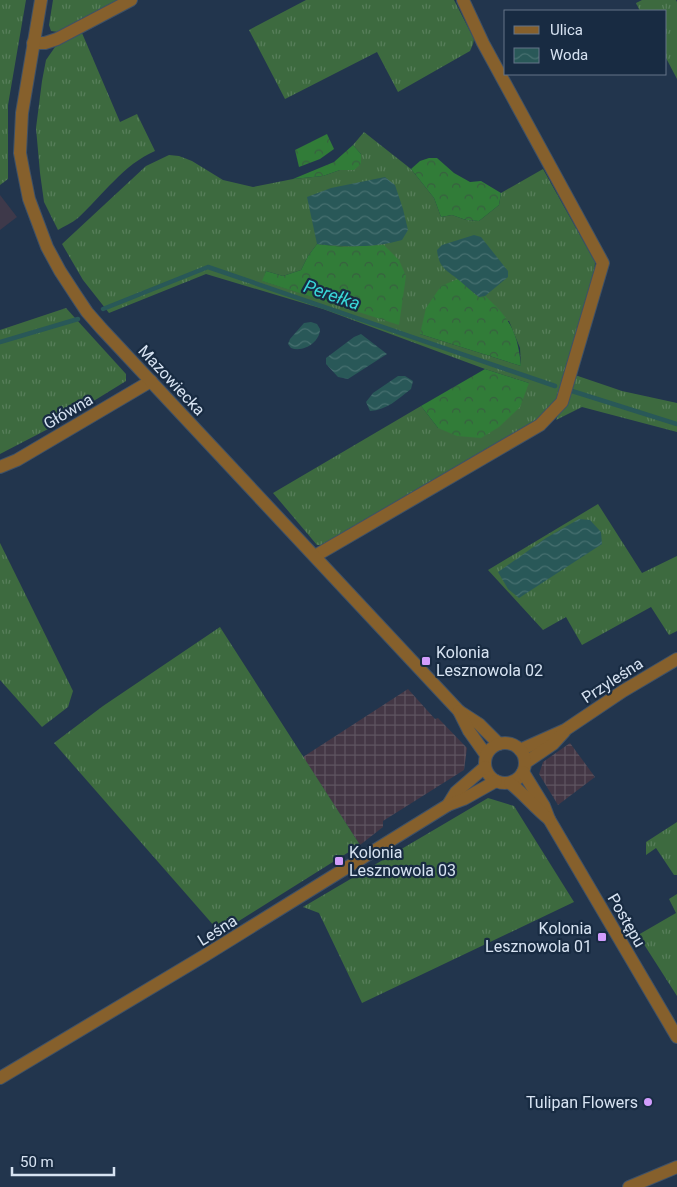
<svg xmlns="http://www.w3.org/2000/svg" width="677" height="1187" viewBox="0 0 677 1187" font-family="Roboto,sans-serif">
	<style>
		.commercial { fill: #3e394a }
		.industrial { fill: url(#industrial-grid) }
		.grass { fill: url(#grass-tufts); fill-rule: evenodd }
		.forest { fill: url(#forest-crowns) }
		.water { fill: url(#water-waves) }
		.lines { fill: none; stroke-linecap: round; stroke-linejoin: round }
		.stream { stroke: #295858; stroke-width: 4.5 }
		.minor-casing { stroke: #3f5167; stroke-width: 14 }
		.tertiary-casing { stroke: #3f5167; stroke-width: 14 }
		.minor { stroke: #86602c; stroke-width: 12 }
		.tertiary { stroke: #86602c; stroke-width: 12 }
		.poi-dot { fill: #d29dfd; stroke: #182b42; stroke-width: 2 }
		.labels { text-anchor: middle; stroke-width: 4.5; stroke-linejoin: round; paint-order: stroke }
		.street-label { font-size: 16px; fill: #d7e3f2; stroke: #182b42 }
		.poi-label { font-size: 16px; fill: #d7e3f2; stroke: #182b42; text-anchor: start }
		.water-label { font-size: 18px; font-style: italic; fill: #39d8d9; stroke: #182b42 }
	</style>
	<defs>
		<pattern id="industrial-grid" width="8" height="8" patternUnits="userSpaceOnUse" patternTransform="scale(1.25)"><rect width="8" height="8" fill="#443745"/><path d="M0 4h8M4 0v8" fill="none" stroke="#5e5460"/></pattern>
		<pattern id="grass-tufts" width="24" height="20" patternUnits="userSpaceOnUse" patternTransform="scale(1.25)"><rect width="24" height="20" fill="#3d6a3f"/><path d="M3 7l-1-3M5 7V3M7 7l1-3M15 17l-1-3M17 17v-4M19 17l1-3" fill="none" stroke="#587f5b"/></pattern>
		<pattern id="forest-crowns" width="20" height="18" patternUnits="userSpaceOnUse" patternTransform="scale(1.25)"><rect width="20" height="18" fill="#317c38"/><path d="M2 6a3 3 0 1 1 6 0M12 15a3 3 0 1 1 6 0" fill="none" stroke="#386040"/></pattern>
		<pattern id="water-waves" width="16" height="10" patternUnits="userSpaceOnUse" patternTransform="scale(1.25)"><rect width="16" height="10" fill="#295858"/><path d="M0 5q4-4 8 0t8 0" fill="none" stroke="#477070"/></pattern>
	</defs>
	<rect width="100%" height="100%" fill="#22354d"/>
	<path class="commercial" d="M0,195L17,217L0,230Z"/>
	<g class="industrial">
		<path d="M408,689L435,719L438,718L467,748L464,770L383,821V827L360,845L303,757Z"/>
		<path d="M570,743L595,777L558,805L539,774L543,762Z"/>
	</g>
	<g class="grass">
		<path d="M0,0H26L8,105V179L0,185Z"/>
		<path d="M53,0H118L58,32L51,31L49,25Z"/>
		<path d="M306,0H454L474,39L473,44L470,51L398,92L377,52L285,99L249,30Z"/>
		<path d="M642,0H676L677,2V79L666,58V11H640L636,3Z"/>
		<path d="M82,33L120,122L137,114L155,151C124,164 102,196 78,218C72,223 64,226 58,230L44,202L40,173L36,128L42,81L46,60L55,47Z"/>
		<path d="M364,132L411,169L434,198L441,217L452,215L466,220L479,221L499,205L501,193L543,169L595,262L594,278L560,394L538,422L325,545H317L273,493L421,406L438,428L529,383L485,369L323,309L206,274L109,313L83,280L62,244L146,166L169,155L179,156L192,161L223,180L253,187L293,179L323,176L340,170H354L361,154L353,145ZM317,244L344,247L399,324L263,281L266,271L283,276L301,270L308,256ZM509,321L520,348L521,366L420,334Z"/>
		<path d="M66,308L126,374V381L50,428L0,454V330Z"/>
		<path d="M575,375L622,391L677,403V432L582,407L556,420Z"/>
		<path d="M598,504L642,573L677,556V631L669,635L651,607L582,645L566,617L543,630L488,570Z"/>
		<path d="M0,543L73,691L68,707L42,727L0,680Z"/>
		<path d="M220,627L360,845L226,929L223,923L215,927L54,743L103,706Z"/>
		<path d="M488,798L514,806L574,902L362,1003L319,913L303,907Z"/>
		<path d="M677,822V875H674L656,848L646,855V842Z"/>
		<path d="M677,894V996L638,935L676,913L669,899Z"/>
	</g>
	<g class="forest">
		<path d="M327,134L334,149L320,159L299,167L295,150Z"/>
		<path d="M353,145L361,154V164L354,170H340L323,176L293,179L334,162Z"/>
		<path d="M429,158H437L454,173L470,182L481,181L501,193L499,205L479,221L466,220L452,215L441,217L434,198L411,169L420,161Z"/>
		<path d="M317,244L344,247L384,245L399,260L406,276L399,325L262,281L266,271L283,276L301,270L308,256Z"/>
		<path d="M458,279L478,297L485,296C510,318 518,333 521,366L420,334L426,308L441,286Z"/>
		<path d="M485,369L529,383L520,407L499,427L481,438L457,436L438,428L421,406Z"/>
	</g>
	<g class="water">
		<path d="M385,177L395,185L403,209L408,230L402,240C374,248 346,247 317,244L307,197L331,188Z"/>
		<path d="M474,235L481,237L508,271V277L485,296L479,297C472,292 466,286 460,281C447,270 439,269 437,250L442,245Z"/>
		<path d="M311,322L317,324L320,329C320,342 303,353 291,348L288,344L290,339L304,323Z"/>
		<path d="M361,334L387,354L348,379L338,377L326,364V358L354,337Z"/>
		<path d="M398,376H405L413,381L411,389C398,399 387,410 370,411L366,402L373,393Z"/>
		<path d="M579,519L590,520L601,532L602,544L519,598L508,589L498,572L546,538Z"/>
	</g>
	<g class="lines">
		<g class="stream">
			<path d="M103,309L208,267L555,386"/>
			<path d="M0,342L78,319"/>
			<path d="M572,391L677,424"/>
		</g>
		<g class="minor-casing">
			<g id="minor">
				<path d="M33,43H45L57,39L131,0"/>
				<path d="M0,467L17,460L151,381"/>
				<path d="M315,556L540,425L562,402L603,263L483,43L463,0"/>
				<path d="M520,750L565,730L623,691L677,659"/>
				<path d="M525,763L553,744L564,732"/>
				<path d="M629,1187L677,1167"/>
			</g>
		</g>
		<g class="tertiary-casing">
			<g id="tertiary">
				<path d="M41,0L22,113L20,153L23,169L29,199L47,247L60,271L75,294L87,312L101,328L459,711L479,724L499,744"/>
				<path d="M459,711L469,731L486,755"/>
				<circle cx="505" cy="763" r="20"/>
				<path d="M523,772L544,806L549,819L677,1037"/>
				<path d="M510,783C524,794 535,808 549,819"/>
				<path d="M448,805L456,792L485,767"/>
				<path d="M0,1078L204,956L448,805L464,799L496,781"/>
			</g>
		</g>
		<use href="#minor" class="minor"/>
		<use href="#tertiary" class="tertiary"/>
	</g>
	<g class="poi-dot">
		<rect x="421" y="656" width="10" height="10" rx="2.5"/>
		<rect x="334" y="856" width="10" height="10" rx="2.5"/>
		<rect x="597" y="932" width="10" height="10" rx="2.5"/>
		<circle cx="648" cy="1102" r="5"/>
	</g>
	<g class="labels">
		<g class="street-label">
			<text transform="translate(172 380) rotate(47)" y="6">Mazowiecka</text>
			<text transform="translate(68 411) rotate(-30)" y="6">Główna</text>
			<text transform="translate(612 680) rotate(-33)" y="6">Przyleśna</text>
			<text transform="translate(627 920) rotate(60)" y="6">Postępu</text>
			<text transform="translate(217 930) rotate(-32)" y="6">Leśna</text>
		</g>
		<g class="poi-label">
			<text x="436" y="658">Kolonia<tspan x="436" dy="18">Lesznowola 02</tspan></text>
			<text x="349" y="858">Kolonia<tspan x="349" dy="18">Lesznowola 03</tspan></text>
			<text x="592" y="934" text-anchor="end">Kolonia<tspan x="592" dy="18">Lesznowola 01</tspan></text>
			<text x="638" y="1108" text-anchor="end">Tulipan Flowers</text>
		</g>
		<g class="water-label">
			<text transform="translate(332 295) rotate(19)" y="6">Perełka</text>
		</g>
	</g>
	<rect x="504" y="10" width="162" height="65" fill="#182b42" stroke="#647588"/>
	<rect x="514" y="26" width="25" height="8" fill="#86602c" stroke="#647588"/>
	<text x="550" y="35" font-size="15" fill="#d7e3f2">Ulica</text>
	<rect x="514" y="48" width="25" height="15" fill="url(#water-waves)" stroke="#647588"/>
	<text x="550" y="60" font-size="15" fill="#d7e3f2">Woda</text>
	<path d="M12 1167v8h102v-8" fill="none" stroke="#d7e3f2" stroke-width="2.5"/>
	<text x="20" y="1167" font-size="15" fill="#d7e3f2" stroke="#182b42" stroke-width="4" paint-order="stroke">50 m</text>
</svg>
